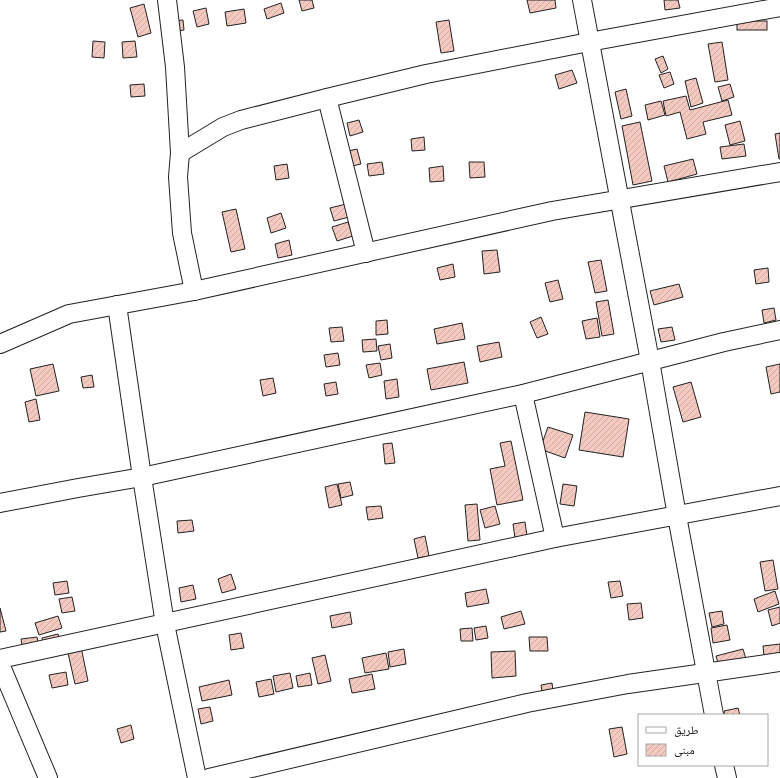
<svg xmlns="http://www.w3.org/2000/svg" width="780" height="778" viewBox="0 0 780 778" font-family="'Work Sans','Noto Naskh Arabic',sans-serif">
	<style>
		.building { fill: url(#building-hatch); stroke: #222 }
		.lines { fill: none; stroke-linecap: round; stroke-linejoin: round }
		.street-casing { stroke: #222; stroke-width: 20 }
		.street { stroke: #fff; stroke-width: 18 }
	</style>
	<defs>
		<pattern id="building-hatch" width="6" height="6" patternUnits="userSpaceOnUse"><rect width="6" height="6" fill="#f3c9c0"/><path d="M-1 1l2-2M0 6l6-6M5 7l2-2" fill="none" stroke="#d0aca5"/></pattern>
	</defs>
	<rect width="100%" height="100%" fill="#fff"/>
	<g class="building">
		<path d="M299,0H312L314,8L302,11Z"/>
		<path d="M527,0H555L556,8L530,13Z"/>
		<path d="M664,0H678L680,8L665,10Z"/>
		<path d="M281,3L284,13L267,19L264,9Z"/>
		<path d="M144,4L151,33L138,37L130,8Z"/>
		<path d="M206,8L209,24L197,27L193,11Z"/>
		<path d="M244,9L246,23L227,26L225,12Z"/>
		<path d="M183,20L184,30L164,33L163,22Z"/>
		<path d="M449,20L454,51L441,53L436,22Z"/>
		<rect x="737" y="21" width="30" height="9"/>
		<path d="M93,41L105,42L104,58L92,57Z"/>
		<path d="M135,41L137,57L123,58L122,42Z"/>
		<path d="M722,42L728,80L715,82L708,44Z"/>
		<path d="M663,56L668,69L661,73L655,59Z"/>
		<path d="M572,70L577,83L559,89L555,75Z"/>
		<path d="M670,72L674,84L664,88L659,75Z"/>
		<path d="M696,78L703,103L691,107L685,81Z"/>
		<path d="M144,84L145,96L131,97L130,85Z"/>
		<path d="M730,84L734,97L722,101L718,87Z"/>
		<path d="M626,89L632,116L621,119L615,92Z"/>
		<path d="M686,96L690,110L728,100L732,115L703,122L706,134L687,139L680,112L666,116L663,101Z"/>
		<path d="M661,101L665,115L648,120L645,105Z"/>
		<path d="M359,120L363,132L350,136L347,123Z"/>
		<path d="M740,121L745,141L730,145L725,125Z"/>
		<path d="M640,122L652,181L633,185L622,126Z"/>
		<path d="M780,133V159H779L775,134Z"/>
		<path d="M424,137L425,150L412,151L411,139Z"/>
		<path d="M744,144L746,156L722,159L720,147Z"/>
		<path d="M357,149L361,164L348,167L344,152Z"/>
		<path d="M693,159L697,174L668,182L664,166Z"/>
		<path d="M382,162L384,174L369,176L367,164Z"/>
		<path d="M469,162H484L485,177L470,178Z"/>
		<path d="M287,164L289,178L276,180L274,166Z"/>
		<path d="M443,166L444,181L430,182L429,168Z"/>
		<path d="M346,204L349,217L334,221L330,208Z"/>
		<path d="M236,209L245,249L231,252L222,212Z"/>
		<path d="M281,213L286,228L271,233L267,218Z"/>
		<path d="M348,222L353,236L337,241L332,227Z"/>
		<path d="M289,240L292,255L278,258L275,244Z"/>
		<path d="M497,250L500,272L484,274L482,251Z"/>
		<path d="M601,260L607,291L595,293L588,262Z"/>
		<path d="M453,264L455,277L440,280L437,268Z"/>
		<path d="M768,268L769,282L756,284L754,270Z"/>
		<path d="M558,280L563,299L550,302L545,283Z"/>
		<path d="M679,284L683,297L654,305L650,291Z"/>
		<path d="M608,300L614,334L602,336L596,302Z"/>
		<path d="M774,308L776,320L764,323L762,310Z"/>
		<path d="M541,317L548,334L537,338L530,322Z"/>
		<path d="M597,318L600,337L586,339L582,321Z"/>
		<path d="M387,320L388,334L376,335V321Z"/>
		<path d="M462,323L465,339L437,344L434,329Z"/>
		<path d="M342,327L344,341L331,342L329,328Z"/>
		<path d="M672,327L675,340L661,342L658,329Z"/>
		<path d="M376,339L377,351L363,352L362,340Z"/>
		<path d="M499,342L502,357L480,362L477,346Z"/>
		<path d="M390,344L392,358L381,360L378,346Z"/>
		<path d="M338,353L340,365L326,367L324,355Z"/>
		<path d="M464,362L468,383L431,390L427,369Z"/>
		<path d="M380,363L382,375L369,378L366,365Z"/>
		<path d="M53,364L59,391L36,396L30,369Z"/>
		<path d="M780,364V392L771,394L766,367Z"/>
		<path d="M92,375L94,387L83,388L81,377Z"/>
		<path d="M273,378L276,393L263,396L260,380Z"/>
		<path d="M397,379L399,397L386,399L384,381Z"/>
		<path d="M336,382L338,394L326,396L324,384Z"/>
		<path d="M691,382L701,417L683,422L673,387Z"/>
		<path d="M36,399L40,420L29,422L25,402Z"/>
		<path d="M585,412L629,419L623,457L579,450Z"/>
		<path d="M548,427L573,435L565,458L540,449Z"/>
		<path d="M511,441L523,500L497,505L490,469L505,466L500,443Z"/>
		<path d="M392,443L395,463L385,464L383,444Z"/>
		<path d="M350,482L353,495L341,498L338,484Z"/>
		<path d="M337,484L342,505L329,508L325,487Z"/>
		<path d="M563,484L577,486L574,506L560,504Z"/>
		<path d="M477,504L480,540L468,541L465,505Z"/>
		<path d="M381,506L383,518L368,520L366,507Z"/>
		<path d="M495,506L500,524L485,528L480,510Z"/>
		<path d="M192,520L194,531L178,533L177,521Z"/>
		<path d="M525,522L527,536L515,538L513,524Z"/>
		<path d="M425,536L429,556L418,558L414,539Z"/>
		<path d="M773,560L778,589L765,591L760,562Z"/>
		<path d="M231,574L236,589L222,593L218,579Z"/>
		<path d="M67,581L69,593L55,595L53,583Z"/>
		<path d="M620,581L623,596L611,598L608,582Z"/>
		<path d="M193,585L196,599L181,602L179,588Z"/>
		<path d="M486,589L489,603L467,607L465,593Z"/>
		<path d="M775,591L779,604L758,612L754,599Z"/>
		<path d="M72,597L75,611L62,613L59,599Z"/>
		<path d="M641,603L643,618L629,620L627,604Z"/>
		<path d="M780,607V623L772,626L768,610Z"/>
		<path d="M0,608L6,631L0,632Z"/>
		<path d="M521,611L525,624L504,629L501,617Z"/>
		<path d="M722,611L724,624L712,627L709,613Z"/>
		<path d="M350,612L352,624L332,628L330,616Z"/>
		<path d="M58,616L62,628L39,635L35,623Z"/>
		<path d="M727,625L730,640L713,643L711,628Z"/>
		<path d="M486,626L488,638L476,640L474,628Z"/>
		<path d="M472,628L473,641H461L460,629Z"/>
		<path d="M241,633L244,648L231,650L229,635Z"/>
		<path d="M58,634L61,646L44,650L42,638Z"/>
		<path d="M37,637L39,648L23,651L21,639Z"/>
		<path d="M529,637H547L548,651H530Z"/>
		<path d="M80,642L88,681L75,684L66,644Z"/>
		<path d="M780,644V666L765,667L763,646Z"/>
		<path d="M404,649L406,664L390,667L388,652Z"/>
		<path d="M743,649L748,666L721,673L716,656Z"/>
		<path d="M515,651L516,676L492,678L491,652Z"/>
		<path d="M386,653L389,669L365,673L362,658Z"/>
		<path d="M325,655L331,681L318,684L312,658Z"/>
		<path d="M66,672L68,685L52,688L49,675Z"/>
		<path d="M290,673L293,688L276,692L273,676Z"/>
		<path d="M310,673L312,685L298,687L296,676Z"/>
		<path d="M372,674L375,689L352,693L349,679Z"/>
		<path d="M271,679L274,694L259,697L256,682Z"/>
		<path d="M229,680L232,695L202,701L199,687Z"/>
		<path d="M552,683L554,697L543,699L541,685Z"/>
		<path d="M210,707L213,721L201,724L198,709Z"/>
		<path d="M738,708L740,715H725L724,711Z"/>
		<path d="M131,725L134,739L121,743L117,729Z"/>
		<path d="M622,727L627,754L614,757L609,729Z"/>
	</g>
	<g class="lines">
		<g class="street-casing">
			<g id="street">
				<path d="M167,0L175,67L180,153L178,177L182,233L194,291"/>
				<path d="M582,0L650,361L677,516L714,715"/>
				<path d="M327,98L366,253"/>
				<path d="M180,153L223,127L241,120L327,98L426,74L589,42L780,7"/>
				<path d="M117,305L142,477L165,624L197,778"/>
				<path d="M0,344L69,314L194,291L552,211L780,172"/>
				<path d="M523,394L555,538"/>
				<path d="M0,503L78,488L142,477L523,394L724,342L780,330"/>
				<path d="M0,659L555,538L780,496"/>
				<path d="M0,664L48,778"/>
				<path d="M724,765L727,778"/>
				<path d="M209,778L527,703L628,684L780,662"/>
			</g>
		</g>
		<use href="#street" class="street"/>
	</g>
	<rect x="638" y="714" width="130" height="52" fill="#ffffff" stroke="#a7a7a7"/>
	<rect x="646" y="727" width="20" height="6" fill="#ffffff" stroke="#a7a7a7"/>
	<text x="674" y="734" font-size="12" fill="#222222">طريق</text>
	<rect x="646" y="744" width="20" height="12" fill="url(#building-hatch)" stroke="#a7a7a7"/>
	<text x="674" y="754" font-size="12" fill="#222222">مبنى</text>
</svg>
